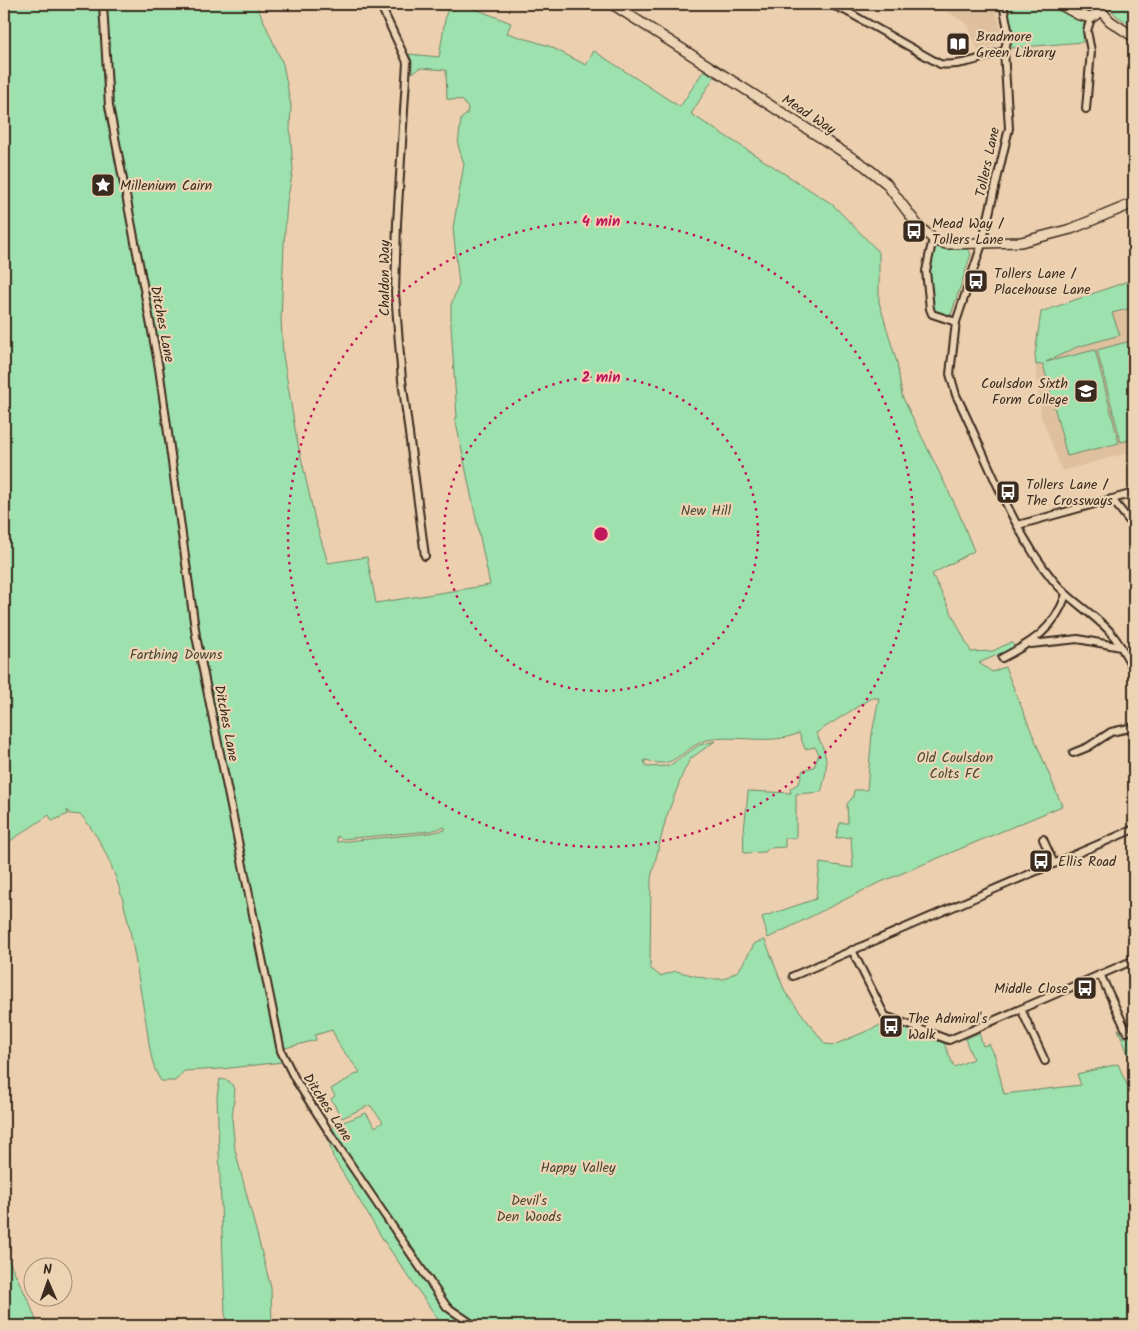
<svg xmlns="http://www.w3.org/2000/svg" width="1138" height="1330" viewBox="0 0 1138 1330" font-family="Kalam,sans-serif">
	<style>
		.built { fill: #dec09e }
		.green { fill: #9de2ae; stroke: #6c8666; fill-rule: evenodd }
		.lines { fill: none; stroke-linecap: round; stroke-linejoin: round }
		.street-casing { stroke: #3b2a1e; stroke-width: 10 }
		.secondary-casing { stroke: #3b2a1e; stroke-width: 12 }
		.street { stroke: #ecd3b4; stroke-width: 6 }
		.secondary { stroke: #ecd3b4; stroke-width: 9 }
		.ring { fill: none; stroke: #c2185b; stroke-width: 2.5; stroke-dasharray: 2.5 5 }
		.labels { text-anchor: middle; stroke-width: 4.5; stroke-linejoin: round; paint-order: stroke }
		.poi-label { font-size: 14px; fill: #3b2a1e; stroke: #ecd3b4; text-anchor: start }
		.street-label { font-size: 14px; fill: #3b2a1e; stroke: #ecd3b4 }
		.park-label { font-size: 14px; fill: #4a4634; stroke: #ecd3b4 }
		.centre { fill: #c2185b; stroke: #ecd3b4; stroke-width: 2.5 }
		.ring-label { font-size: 15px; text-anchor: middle; font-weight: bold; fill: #c2185b; stroke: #ecd3b4; stroke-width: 4.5; stroke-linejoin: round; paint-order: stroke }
	</style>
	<rect width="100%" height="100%" fill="#ebcfae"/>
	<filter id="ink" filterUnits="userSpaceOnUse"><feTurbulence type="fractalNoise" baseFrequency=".02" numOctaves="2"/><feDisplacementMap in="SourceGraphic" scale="10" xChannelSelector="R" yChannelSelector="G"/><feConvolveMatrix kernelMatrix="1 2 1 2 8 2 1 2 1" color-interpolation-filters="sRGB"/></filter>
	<g filter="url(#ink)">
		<g class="built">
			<path d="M944,4H995L1001,32L996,44L978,51L968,25L945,10Z"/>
			<path d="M1134,279V451L1062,471L1041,416L1035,355L1041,312Z"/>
		</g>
		<g class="green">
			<path d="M4,4H256L283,64L291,106L290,128L293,170L287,202L284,244L281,320L283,355L296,435L315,520L328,563L367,557L376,603L490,585L455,418H457L451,325V305L459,284L453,228L464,164L458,145L461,119L467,114L468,108L462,100L447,99L446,70L420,68L412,73V61L409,54L439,57L446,14L451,4H463L511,23L507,33L549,46L586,65L594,51L680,107L704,70L714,77L691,114L832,204L879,252V302L897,363L902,396L958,511L974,551L932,574L971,652L993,651L1011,642L1015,647L979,663L992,672L1005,667L1062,806L874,885L768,938L762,917L816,899L820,863L853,868L851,837L836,838L840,823H848L847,804L853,797L854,790H867L872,734L879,698H871L816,733C828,756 829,766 821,792L796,794V838H785V847L769,848L765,852L744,853C742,835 747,810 748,791L791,793L790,789L799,783L803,770L814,767L819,754L815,747L805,749L799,733C770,746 737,734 707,740C691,743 676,765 659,763C653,763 650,760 644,760L646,767L669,766L699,745L715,741L690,759L683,773L666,818L651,878L650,968L660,976L676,971L708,979H724L739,970L755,943L765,940L785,992L825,1044L834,1045L888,1022L944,1043L954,1067L973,1059L965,1039L979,1033L983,1046L989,1044L995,1056L1004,1094L1081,1085L1077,1074L1118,1064L1127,1085L1134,1084V1326H430L438,1319L384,1241L333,1157L327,1134L369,1190L372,1189L332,1130L334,1126L366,1113L375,1127L383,1122L370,1105L342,1118L331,1099L335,1096L331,1089L360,1072L341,1048L332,1030L315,1035L316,1040L285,1048L284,1062H282L221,1069L184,1071L175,1081H161C150,1065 149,1040 146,1022C133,955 128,869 81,815L70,814L67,810L68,814L52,821L49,815L4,845ZM445,827V830L430,833L337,842V836L342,839L430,831Z"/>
			<path d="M1006,4H1053L1084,21L1083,42L1011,48L1012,30Z"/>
			<path d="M1106,4H1134V27L1117,16Z"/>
			<path d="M934,245L968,249L971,254L951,315L936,312L933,307L929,269Z"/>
			<path d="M1134,279V307L1112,313L1120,335L1077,347L1046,362L1095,350L1119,443L1067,456L1043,364L1036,365L1035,355L1041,312Z"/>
			<path d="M1134,340V439L1121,442L1097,350Z"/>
			<path d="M1130,1024L1134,1031V1054L1129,1056L1118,1029H1119L1124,1038L1134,1033Z"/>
			<path d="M220,1079L229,1081L235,1089L232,1119L235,1150L271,1288L272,1326H228L225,1313L217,1096Z"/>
			<path d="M4,1251L30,1304L38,1326H4Z"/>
		</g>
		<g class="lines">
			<g class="street-casing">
				<g id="street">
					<path d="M103,4L109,106L159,368L196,636L281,1051L295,1079L338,1146L447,1307L475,1326"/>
					<path d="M380,4L407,62L397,223L395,293L402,380L425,556"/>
					<path d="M829,4L846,11L940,64C961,67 984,57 1004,51"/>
					<path d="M1003,4L1009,35L1004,51L1009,128L982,244L956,322L950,374L956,395C985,453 1012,531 1053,580C1067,598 1085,608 1101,623C1116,635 1124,653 1134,669"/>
					<path d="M1086,109L1091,51L1087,31L1091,18"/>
					<path d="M933,238L926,271L930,309L932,314L956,322"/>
					<path d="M1112,499L1134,527"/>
					<path d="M1018,525L1134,493"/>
					<path d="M1031,644L1078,639L1121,647"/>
					<path d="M1002,658C1033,642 1054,629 1066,595"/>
					<path d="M1073,753L1088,747L1111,732L1134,727"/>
					<path d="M1043,839L1054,864"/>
					<path d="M852,950L885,1016L949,1040L1134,960"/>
					<path d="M1100,974L1127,1032"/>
					<path d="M793,976L1134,829"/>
					<path d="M1021,1009L1045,1061"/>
				</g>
			</g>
			<g class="secondary-casing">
				<g id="secondary">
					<path d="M612,4L865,166L886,183L919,227L936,241L946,244L1021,242L1071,229L1134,203"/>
					<path d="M1059,4L1079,15L1091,18L1101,11"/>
					<path d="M1095,4L1110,21L1134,37"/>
				</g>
			</g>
			<use href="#street" class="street"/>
			<use href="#secondary" class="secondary"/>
		</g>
	</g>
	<g class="ring">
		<circle cx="601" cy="534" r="157"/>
		<circle cx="601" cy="534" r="313"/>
	</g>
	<defs>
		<g id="library-square" transform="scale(1.25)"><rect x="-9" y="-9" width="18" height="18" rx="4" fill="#3b2a1e" stroke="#ecd3b4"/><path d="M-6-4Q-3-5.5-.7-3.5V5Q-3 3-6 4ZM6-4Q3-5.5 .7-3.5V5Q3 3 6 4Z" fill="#fff"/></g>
		<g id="sight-square" transform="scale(1.25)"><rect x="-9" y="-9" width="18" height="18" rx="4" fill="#3b2a1e" stroke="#ecd3b4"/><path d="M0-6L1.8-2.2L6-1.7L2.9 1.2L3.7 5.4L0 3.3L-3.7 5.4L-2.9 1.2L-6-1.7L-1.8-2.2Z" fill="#fff"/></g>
		<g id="bus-square" transform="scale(1.25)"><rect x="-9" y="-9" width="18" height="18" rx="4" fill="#3b2a1e" stroke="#ecd3b4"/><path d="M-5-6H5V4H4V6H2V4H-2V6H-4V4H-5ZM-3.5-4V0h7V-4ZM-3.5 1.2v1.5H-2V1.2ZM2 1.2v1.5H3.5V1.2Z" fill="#fff"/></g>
		<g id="university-square" transform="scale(1.25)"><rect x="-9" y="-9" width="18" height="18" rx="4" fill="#3b2a1e" stroke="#ecd3b4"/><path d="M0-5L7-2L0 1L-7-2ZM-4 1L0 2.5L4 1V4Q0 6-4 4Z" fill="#fff"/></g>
	</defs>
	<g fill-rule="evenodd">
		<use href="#library-square" x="958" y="44"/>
		<use href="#sight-square" x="103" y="185"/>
		<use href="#bus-square" x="914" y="231"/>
		<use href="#bus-square" x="976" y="281"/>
		<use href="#university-square" x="1086" y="391"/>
		<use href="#bus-square" x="1008" y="492"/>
		<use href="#bus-square" x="1041" y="861"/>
		<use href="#bus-square" x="1085" y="988"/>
		<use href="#bus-square" x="891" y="1026"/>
	</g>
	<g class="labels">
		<g class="poi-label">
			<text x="976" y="41">Bradmore<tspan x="976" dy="16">Green Library</tspan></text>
			<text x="120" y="190">Millenium Cairn</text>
			<text x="932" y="228">Mead Way /<tspan x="932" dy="16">Tollers Lane</tspan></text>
			<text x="994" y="278">Tollers Lane /<tspan x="994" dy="16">Placehouse Lane</tspan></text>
			<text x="1068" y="388" text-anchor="end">Coulsdon Sixth<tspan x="1068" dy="16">Form College</tspan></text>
			<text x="1026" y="489">Tollers Lane /<tspan x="1026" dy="16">The Crossways</tspan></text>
			<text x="1058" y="866">Ellis Road</text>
			<text x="1068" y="993" text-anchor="end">Middle Close</text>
			<text x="908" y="1023">The Admiral's<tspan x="908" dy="16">Walk</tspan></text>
		</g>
		<g class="street-label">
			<text transform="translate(809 114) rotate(33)" y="5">Mead Way</text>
			<text transform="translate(987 162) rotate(-78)" y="5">Tollers Lane</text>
			<text transform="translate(384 278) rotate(-90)" y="5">Chaldon Way</text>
			<text transform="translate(163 324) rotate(79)" y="5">Ditches Lane</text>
			<text transform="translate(227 723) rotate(79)" y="5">Ditches Lane</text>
			<text transform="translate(328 1107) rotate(57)" y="5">Ditches Lane</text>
		</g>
		<g class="park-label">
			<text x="706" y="515">New Hill</text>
			<text x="176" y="659">Farthing Downs</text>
			<text x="955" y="762">Old Coulsdon<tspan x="955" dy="16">Colts FC</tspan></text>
			<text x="578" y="1172">Happy Valley</text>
			<text x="529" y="1205">Devil's<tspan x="529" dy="16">Den Woods</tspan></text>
		</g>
	</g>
	<circle cx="601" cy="534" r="8" class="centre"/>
	<g class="ring-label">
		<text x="601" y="226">4 min</text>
		<text x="601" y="382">2 min</text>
	</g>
	<rect width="1138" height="1330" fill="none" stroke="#ecd3b4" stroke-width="20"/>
	<rect x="10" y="10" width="1118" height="1310" fill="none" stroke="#3b2a1e" stroke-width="2" filter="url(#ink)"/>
	<g transform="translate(48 1282) rotate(358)"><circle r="24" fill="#ecd3b4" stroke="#a58f78"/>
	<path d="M0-4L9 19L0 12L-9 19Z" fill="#3b2a1e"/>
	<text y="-8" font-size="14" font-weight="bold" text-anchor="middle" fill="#3b2a1e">N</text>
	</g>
</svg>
